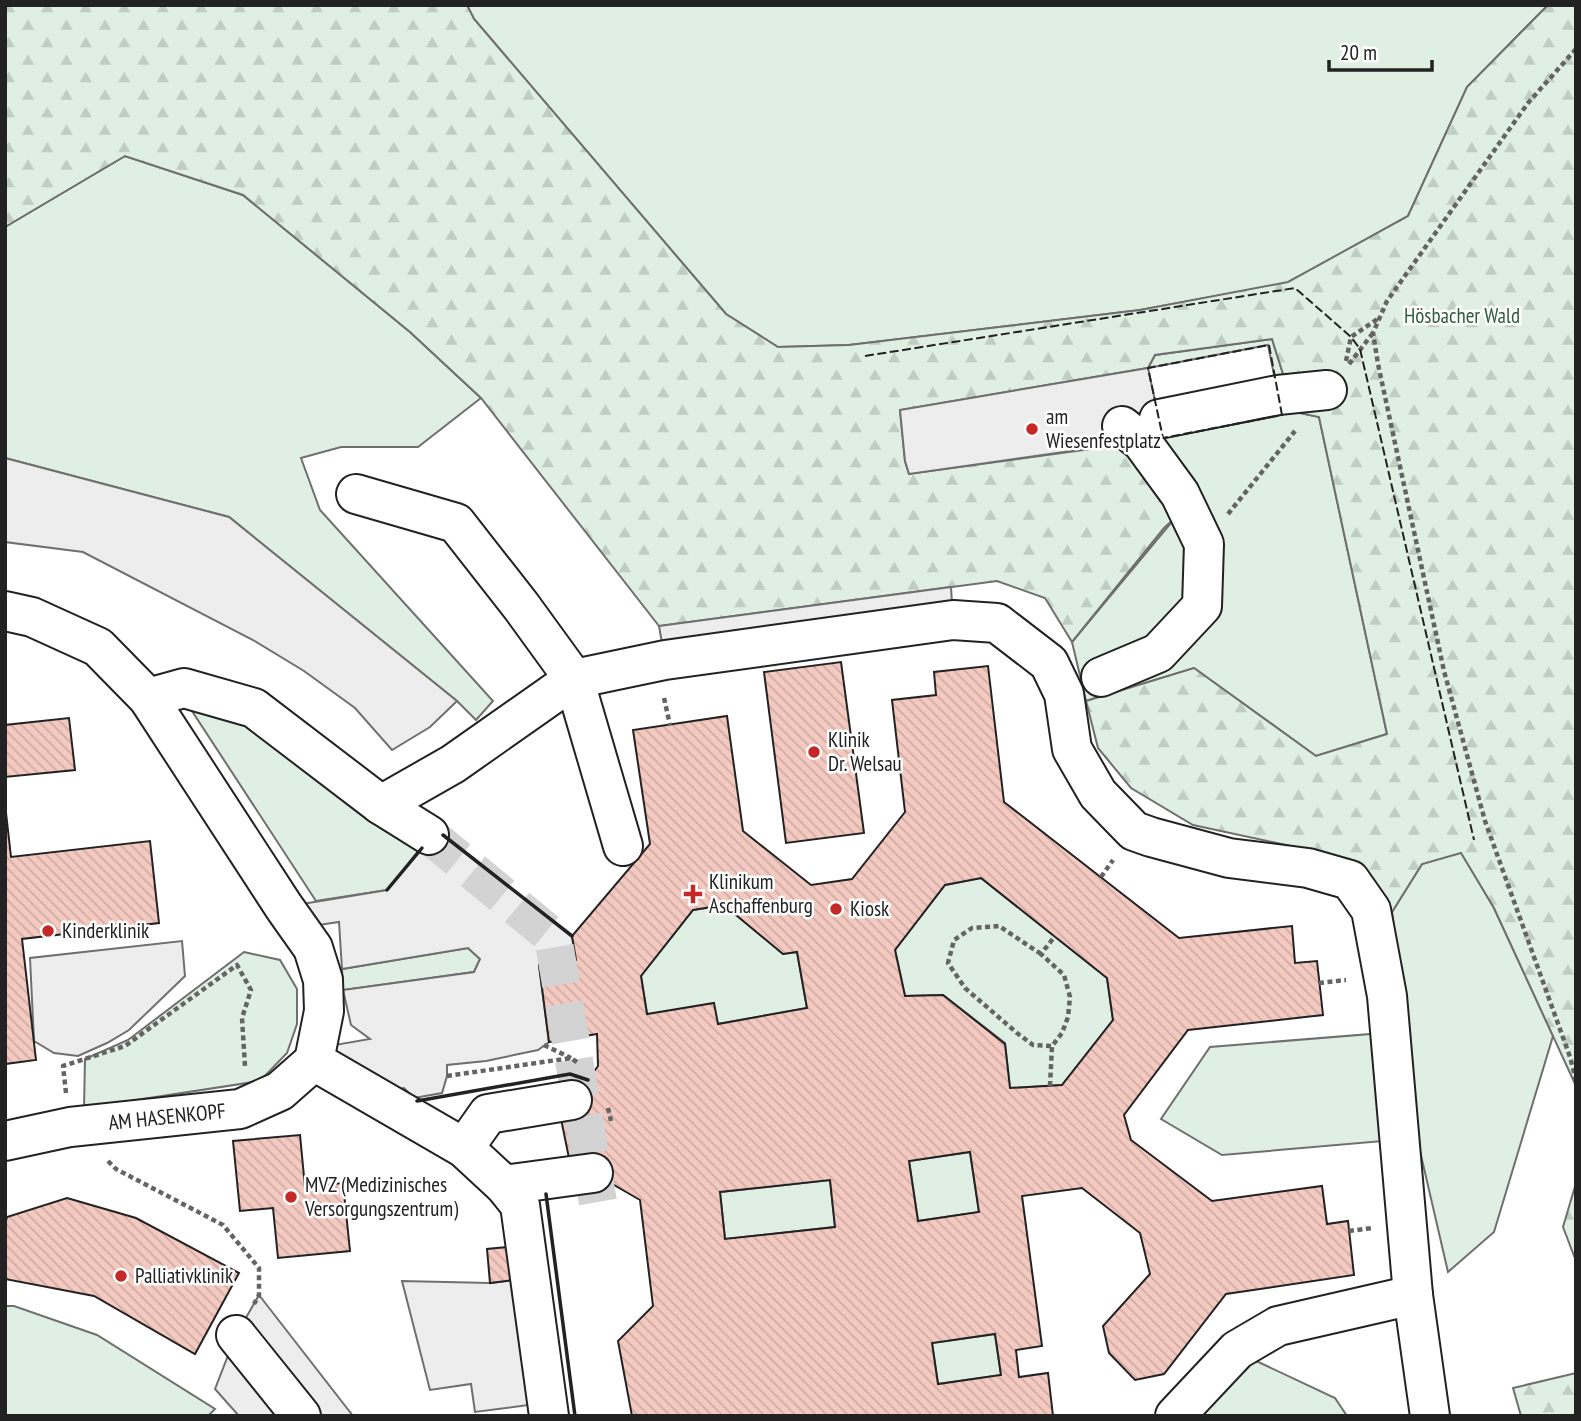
<svg xmlns="http://www.w3.org/2000/svg" width="1581" height="1421" viewBox="0 0 1581 1421" font-family="'PT Sans Narrow',sans-serif">
	<style>
		.green { fill: #e0efe3; stroke: #6f6f6f; stroke-width: 2 }
		.forest { fill: url(#forest-firs); stroke: #6f6f6f; stroke-width: 2 }
		.parking { fill: #ededed; stroke: #6f6f6f; stroke-width: 2 }
		.building { fill: url(#building-back-hatch); stroke: #222; stroke-width: 2; fill-rule: evenodd }
		.lines { fill: none; stroke-linecap: round; stroke-linejoin: round }
		.minor-tunnel { stroke: #d3d3d3; stroke-width: 38; stroke-dasharray: 38 19; stroke-linecap: butt }
		.minor-casing { stroke: #222; stroke-width: 42 }
		.path { stroke: #646464; stroke-width: 4.5; stroke-dasharray: 5 3.5; stroke-linecap: butt }
		.minor { stroke: #fff; stroke-width: 38 }
		.fence { stroke: #222; stroke-width: 2; stroke-dasharray: 9 3.5; stroke-linecap: butt }
		.wall { stroke: #222; stroke-width: 3.5 }
		.poi-dot { fill: #c62828; stroke: #fff; stroke-width: 2.5 }
		.labels { text-anchor: middle; stroke-width: 5; stroke-linejoin: round; paint-order: stroke }
		.park-label { font-size: 21px; fill: #2f5e38; stroke: #fff }
		.poi-label { font-size: 21px; fill: #222; stroke: #fff; text-anchor: start }
		.street-label { font-size: 21px; fill: #222; stroke: #fff }
	</style>
	<defs>
		<pattern id="forest-firs" width="22" height="20" patternUnits="userSpaceOnUse" patternTransform="scale(1.75)"><rect width="22" height="20" fill="#e0efe3"/><path d="M5 1l3.5 6h-7zM16 11l3.5 6h-7z" fill="#c0cdc2"/></pattern>
		<pattern id="building-back-hatch" width="6" height="6" patternUnits="userSpaceOnUse" patternTransform="scale(1.75)"><rect width="6" height="6" fill="#f3c9c0"/><path d="M-1 5l2 2M0 0l6 6M5-1l2 2" fill="none" stroke="#d0aca5"/></pattern>
	</defs>
	<rect width="100%" height="100%" fill="#fff"/>
	<g class="green">
		<path d="M467,5H1548L1467,87L1408,216L1288,283L1140,310L849,345L778,347L726,314L474,19Z"/>
		<path d="M125,156L243,195L410,332L481,398L418,447H341L301,458L320,510L493,701L476,720L457,701L229,517L5,458V227Z"/>
		<path d="M1272,339L1295,412L1319,417L1387,734L1316,756L1194,668L1086,701L1072,642L1175,518L1142,442L1282,415L1268,345L1148,368L1155,355Z"/>
		<path d="M192,711L249,720L423,845L387,890L316,901Z"/>
		<path d="M1461,852L1494,908L1553,1036L1494,1232L1448,1272L1417,1138L1222,1155L1161,1119L1210,1047L1407,1031L1392,912L1422,864Z"/>
		<path d="M981,878L1107,978L1113,1020L1062,1085L1010,1088L1005,1043L943,995L905,996L895,950L945,885Z"/>
		<path d="M724,905L783,954L797,952L807,1008L718,1024L647,1014L641,976L693,910Z"/>
		<path d="M468,948L480,959L474,972L343,990L342,969Z"/>
		<path d="M244,952L280,960L297,989V1024L287,1053L260,1081L84,1108L85,1059L128,1040Z"/>
		<path d="M970,1152L979,1212L918,1221L909,1161Z"/>
		<path d="M830,1180L835,1227L725,1239L720,1192Z"/>
		<path d="M5,1306H14L97,1335L215,1409L208,1416H5Z"/>
		<path d="M995,1334L1001,1375L938,1384L932,1343Z"/>
		<path d="M1254,1360L1335,1398L1347,1416H1200Z"/>
	</g>
	<g class="forest">
		<path d="M5,5H467L474,19L726,314L778,347L849,345L1140,310L1288,282L1408,216L1467,87L1548,5H1576V1086L1494,908L1461,853L1422,864L1392,912L1370,876L1328,854L1193,825L1131,788L1098,748L1086,701L1194,668L1316,756L1387,734L1319,417L1295,412L1272,339L1155,355L1148,368L900,410L905,461L909,474L1142,442L1175,518L1164,528L1072,642L1045,598L997,581L659,626L481,398L410,332L243,195L125,156L5,227Z"/>
		<path d="M1576,1183V1261L1563,1227Z"/>
		<path d="M1576,1373V1416H1521L1513,1388Z"/>
	</g>
	<g class="parking">
		<path d="M1148,368L1163,438L909,474L905,461L900,410Z"/>
		<path d="M5,458L229,517L457,701L430,727L392,750L355,708L304,671L253,640L83,552L5,542Z"/>
		<path d="M951,587L953,620L665,660L659,626Z"/>
		<path d="M436,830L572,936L576,960L539,965L549,1042L538,1050L486,1061L447,1065V1076L442,1093L414,1098L404,1088L372,1094L317,1048L370,1039L351,1025L343,990L474,972L480,959L468,948L342,969L339,922L299,928L284,907L387,890Z"/>
		<path d="M182,941L185,976L129,1030L107,1043L78,1056L54,1053L34,1041L30,958Z"/>
		<path d="M521,1279L536,1404L475,1412L471,1384L430,1390L402,1281L490,1283Z"/>
		<path d="M259,1295L353,1416H239L215,1389L236,1335Z"/>
	</g>
	<g class="building">
		<path d="M841,662L864,833L786,843L764,672Z"/>
		<path d="M988,666L1004,802L1179,938L1292,926L1295,963L1317,961L1323,1015L1188,1030L1124,1115L1131,1140L1212,1201L1322,1186L1327,1224L1348,1221L1354,1275L1226,1294L1164,1374L1135,1380L1109,1353L1103,1326L1150,1274L1140,1233L1082,1188L1022,1196L1042,1346L1016,1350L1019,1377L1048,1373L1053,1416H632L618,1341L653,1306L640,1200L593,1173L570,1163L561,1119L572,1100L598,1066L597,1034L549,1042L539,965L576,960L572,936L650,844L633,730L727,716L743,831L811,885L852,879L905,812L892,700L936,695L934,672ZM981,878L1107,978L1113,1020L1062,1085L1010,1088L1005,1044L943,995L905,996L895,950L945,885ZM724,905L783,954L797,952L807,1008L718,1024L714,1003L647,1014L641,976L693,910ZM970,1152L979,1212L918,1221L909,1161ZM830,1180L835,1227L725,1239L720,1192ZM995,1334L1001,1375L938,1384L932,1343Z"/>
		<path d="M69,718L75,770L5,777V725Z"/>
		<path d="M5,804L11,857L150,841L159,923L22,939L36,1060L5,1064Z"/>
		<path d="M300,1135L305,1187L343,1183L350,1251L278,1258L273,1208L240,1211L233,1141Z"/>
		<path d="M67,1198L136,1218L239,1273L195,1354L94,1296L5,1279V1224L7,1217Z"/>
		<path d="M518,1246L521,1279L490,1283L487,1249Z"/>
	</g>
	<g class="lines">
		<path class="minor-tunnel" d="M429,835L553,937L598,1202"/>
		<g class="minor-casing">
			<g id="minor">
				<path d="M1159,419L1278,395L1327,390"/>
				<path d="M356,494L456,523L521,606L574,679L623,846"/>
				<path d="M5,611L32,617L98,647L148,698L284,907L313,948L323,980L324,1011L314,1061"/>
				<path d="M1101,677L1158,653L1202,606L1204,544L1180,494L1142,442L1122,426"/>
				<path d="M148,698L184,688L254,708L381,805L429,835"/>
				<path d="M381,805L453,764L574,679L665,660L953,620L997,623L1049,663L1064,694L1072,749L1098,794L1134,831L1151,837L1229,858L1308,868L1350,880L1371,910L1387,996L1413,1295L1430,1416"/>
				<path d="M314,1061L464,1148L504,1185L520,1205L549,1416"/>
				<path d="M5,1141L70,1127L240,1109L280,1091L314,1061"/>
				<path d="M464,1148L488,1114L572,1100"/>
				<path d="M504,1185L593,1173"/>
				<path d="M236,1335L301,1416"/>
				<path d="M1175,1416L1237,1350L1278,1326L1413,1295"/>
			</g>
		</g>
		<g class="path">
			<path d="M1576,49L1528,103L1387,301L1373,333L1378,364L1444,671L1485,821L1570,1057L1576,1080"/>
			<path d="M1346,361L1351,337L1379,318"/>
			<path d="M1349,364L1373,333"/>
			<path d="M1228,514L1295,431"/>
			<path d="M664,698L670,725"/>
			<path d="M1101,877L1113,860"/>
			<path d="M1041,954L999,926L972,928L954,940L948,963L965,988L1017,1033L1033,1045L1052,1046"/>
			<path d="M1319,983L1346,980"/>
			<path d="M544,1045L571,1058"/>
			<path d="M447,1076L571,1058L578,1063"/>
			<path d="M1050,1086L1052,1046L1062,1033L1068,1017L1070,997L1064,975L1041,954L1055,936"/>
			<path d="M66,1093L63,1066L125,1046L237,965L251,990L242,1018L245,1066"/>
			<path d="M608,1108L611,1121"/>
			<path d="M108,1161L116,1169L223,1225L259,1268V1295L254,1304"/>
			<path d="M1349,1231L1372,1228"/>
		</g>
		<use href="#minor" class="minor"/>
		<g class="fence">
			<path d="M1269,345L1282,415L1163,438L1148,368Z"/>
			<path d="M865,356L1295,288L1351,337L1360,349L1474,840"/>
		</g>
		<g class="wall">
			<path d="M443,835L572,936"/>
			<path d="M387,890L422,848"/>
			<path d="M417,1101L570,1074L588,1080"/>
			<path d="M546,1194L575,1416"/>
		</g>
	</g>
	<g class="poi-dot">
		<circle cx="1032" cy="429" r="7"/>
		<circle cx="814" cy="752" r="7"/>
		<path d="M689.5 883.5h7v7h7v7h-7v7h-7v-7h-7v-7h7z"/>
		<circle cx="836" cy="909" r="7"/>
		<circle cx="48" cy="931" r="7"/>
		<circle cx="291" cy="1197" r="7"/>
		<circle cx="121" cy="1276" r="7"/>
	</g>
	<g class="labels">
		<g class="park-label">
			<text x="1462" y="323">Hösbacher Wald</text>
		</g>
		<g class="poi-label">
			<text x="1046" y="424">am<tspan x="1046" dy="24">Wiesenfestplatz</tspan></text>
			<text x="828" y="747">Klinik<tspan x="828" dy="24">Dr. Welsau</tspan></text>
			<text x="709" y="889">Klinikum<tspan x="709" dy="24">Aschaffenburg</tspan></text>
			<text x="850" y="916">Kiosk</text>
			<text x="62" y="938">Kinderklinik</text>
			<text x="305" y="1192">MVZ (Medizinisches<tspan x="305" dy="24">Versorgungszentrum)</tspan></text>
			<text x="135" y="1283">Palliativklinik</text>
		</g>
		<g class="street-label">
			<text transform="translate(167 1117) rotate(-6)" y="7">AM HASENKOPF</text>
		</g>
	</g>
	<rect width="1581" height="1421" fill="none" stroke="#222222" stroke-width="14"/>
	<path d="M1329 60v10h103v-10" fill="none" stroke="#222222" stroke-width="3.5"/>
	<text x="1340" y="60" font-size="21" fill="#222222" stroke="#ffffff" stroke-width="5" paint-order="stroke">20 m</text>
</svg>
